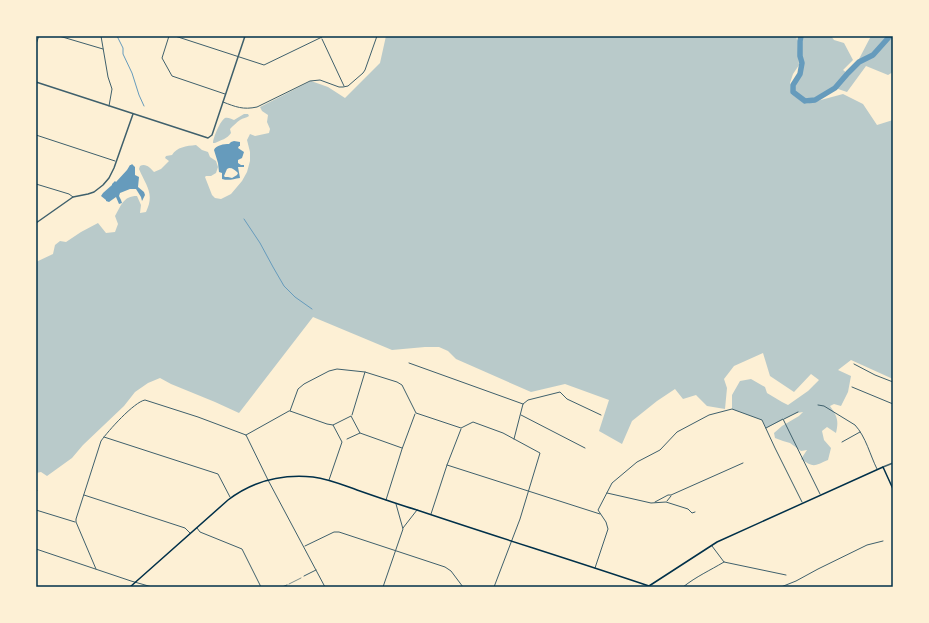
<svg xmlns="http://www.w3.org/2000/svg" width="929" height="623" viewBox="0 0 929 623" font-family="Helvetica,sans-serif">
	<style>
		.green { fill: #b9caca }
		.water { fill: #669bbc; fill-rule: evenodd }
		.lines { fill: none; stroke-linecap: round; stroke-linejoin: round }
		.stream { stroke: #669bbc; stroke-width: 1 }
		.river { stroke: #669bbc; stroke-width: 5.5 }
		.path { stroke: #003049; stroke-width: 0.5 }
		.minor { stroke: #3f606c; stroke-width: 1 }
		.tertiary { stroke: #3f606c; stroke-width: 1.5 }
		.secondary { stroke: #003049; stroke-width: 1.5 }
		.neatline { fill: none; stroke: #003049; stroke-width: 1.5 }
	</style>
	<rect width="100%" height="100%" fill="#fdf0d5"/>
	<g class="green">
		<path d="M386,36H796L797,40L799,65L793,74L790,83L791,94L806,104L843,94L863,104L877,125L893,120V379L851,360L838,370L851,376L848,392L841,406L834,404L830,406C837,416 839,420 836,433L827,427L822,431L824,440L831,448L828,460C814,466 814,468 801,459L807,450L801,451L790,443L783,441L775,438L774,433L782,426L799,416L803,412L797,413L766,428L762,420L732,409V395L740,381L751,379L765,387L767,393L782,402L788,405L808,391L819,380L811,374L794,392L770,376L763,353L734,366L724,379L727,388L725,409L707,406L696,395L683,399L675,389L657,401L632,421L622,444L599,431L609,400L565,384L531,392L456,359L448,351L439,347H425L392,350L313,317L239,413L215,402L171,384L160,378L148,383L135,392L124,406L83,445L72,458L47,476L41,472L36,473V262L53,254L55,245L60,241L66,242L81,232L98,223L106,233L115,232L118,224L115,216C121,206 123,196 137,196L141,205L140,213L146,212C155,193 146,186 139,169L140,166C146,163 150,168 154,172L161,169L169,161L165,158L166,156L172,155C177,147 186,146 196,145L202,150L208,152L210,157L216,161L218,167L216,173L211,176H206L205,177L212,195L215,198L221,199L231,194L242,181L247,172L250,161V152L247,140L250,134L255,136L269,133L270,129L267,122L268,115L262,111L260,107L311,81L328,87L345,98L380,63Z"/>
		<path d="M801,36H831L834,40L844,43L853,60L843,70L847,73L859,62V59L871,36H893V72L888,75L866,66L847,92L835,88L815,100L805,101L793,92V85L800,74L802,63L800,56V41Z"/>
		<path d="M244,114H248L249,116C246,118 243,118 240,120C237,122 233,126 230,129L231,133C227,139 221,140 215,143H213C213,138 220,121 225,118C228,117 231,119 234,120Z"/>
	</g>
	<g class="water">
		<path d="M234,141L240,142V146H239L238,148L244,152L242,158L238,160V163L241,165H244V167H238L240,178C233,179 229,181 222,179V173L219,172L218,163L214,150C216,145 224,144 229,144L231,142ZM229,168C233,168 235,170 238,173L237,175L232,178L228,177H225L224,176L227,169Z"/>
		<path d="M132,164L135,167V175L139,177L138,187L144,192L145,195L142,201L141,197L136,189H130L120,193L119,196L121,200L122,203L119,204L116,197L109,202L106,201V200L101,196L103,193L112,185V184L115,181L116,182L127,170L130,165H131Z"/>
	</g>
	<g class="lines">
		<g class="stream">
			<path d="M117,36L123,48V54L132,73L139,95L144,106"/>
			<path d="M244,219L260,243L273,267L284,286L295,297L312,309"/>
		</g>
		<path class="river" d="M801,36L800,41V56L802,63L800,74L793,85V92L805,101L815,100L835,88L848,73L859,62L873,55L890,36"/>
		<path class="path" d="M289,584L301,578"/>
		<g class="minor">
			<path d="M59,36L103,49"/>
			<path d="M101,36L108,77L112,89L109,106"/>
			<path d="M169,36L162,58L172,76L225,94"/>
			<path d="M175,36L264,65L322,37L323,36"/>
			<path d="M322,39L344,86"/>
			<path d="M36,44L39,36"/>
			<path d="M223,102C236,107 243,110 257,107L310,81L320,80L339,87H343L348,86L363,73L365,70L377,36"/>
			<path d="M36,135L115,161"/>
			<path d="M36,184L69,194L73,197"/>
			<path d="M409,363L523,404"/>
			<path d="M854,364L875,375L893,382"/>
			<path d="M852,387L893,404"/>
			<path d="M818,405L824,406L855,425C866,437 870,455 877,469"/>
			<path d="M290,411L298,389L304,384L329,371L337,369L365,372L397,382L402,385L416,413L461,428L473,422L503,433L540,453L520,519L494,587"/>
			<path d="M290,411L327,424L333,425"/>
			<path d="M352,415L365,372"/>
			<path d="M521,415L585,448"/>
			<path d="M784,419L798,412"/>
			<path d="M766,428L783,419L820,494"/>
			<path d="M360,433L402,448"/>
			<path d="M246,435L289,411"/>
			<path d="M104,437L218,474L230,497"/>
			<path d="M514,439L523,404L528,400L560,392L567,399L601,415"/>
			<path d="M842,442L860,432"/>
			<path d="M447,465L600,514"/>
			<path d="M329,480L342,442L333,425L351,416L360,433L347,439"/>
			<path d="M36,492L37,491"/>
			<path d="M607,493L651,503L666,502L688,509L692,513L695,512"/>
			<path d="M84,495L185,528L190,533"/>
			<path d="M386,500L402,449L415,414"/>
			<path d="M667,501L671,496"/>
			<path d="M655,502L668,495H671L743,463"/>
			<path d="M36,510L75,522"/>
			<path d="M431,514L447,465L461,429"/>
			<path d="M197,528L200,532L242,549L261,587"/>
			<path d="M403,528L417,510"/>
			<path d="M305,546L334,532H339L445,567L451,571L463,587"/>
			<path d="M712,546L724,562L786,575"/>
			<path d="M36,549L131,581L152,587"/>
			<path d="M595,568L608,529L606,522L598,510L612,483L637,462L660,450L677,432L709,415L732,409L762,420L775,448L802,502"/>
			<path d="M96,569L76,522V519L101,441C108,431 134,402 145,400L198,417L246,435L268,480L325,587"/>
			<path d="M304,576L316,570"/>
			<path d="M282,587L287,585"/>
			<path d="M383,587L403,529L396,504"/>
			<path d="M683,587C697,576 709,571 724,562"/>
			<path d="M781,587L796,581L818,569L867,545L883,541"/>
		</g>
		<g class="tertiary">
			<path d="M36,82L208,138L212,135L245,36"/>
			<path d="M36,223L73,197L88,194L94,192L103,185L109,178L114,168L133,114"/>
			<path d="M883,467L893,463"/>
		</g>
		<path class="secondary" d="M130,587L228,500C254,480 282,474 313,477C329,479 343,485 357,490C377,497 397,504 417,510C494,536 572,560 649,586L717,542L883,467L893,489"/>
	</g>
	<rect width="929" height="623" fill="none" stroke="#fdf0d5" stroke-width="74"/>
	<rect x="37" y="37" width="855" height="549" class="neatline"/>
</svg>
